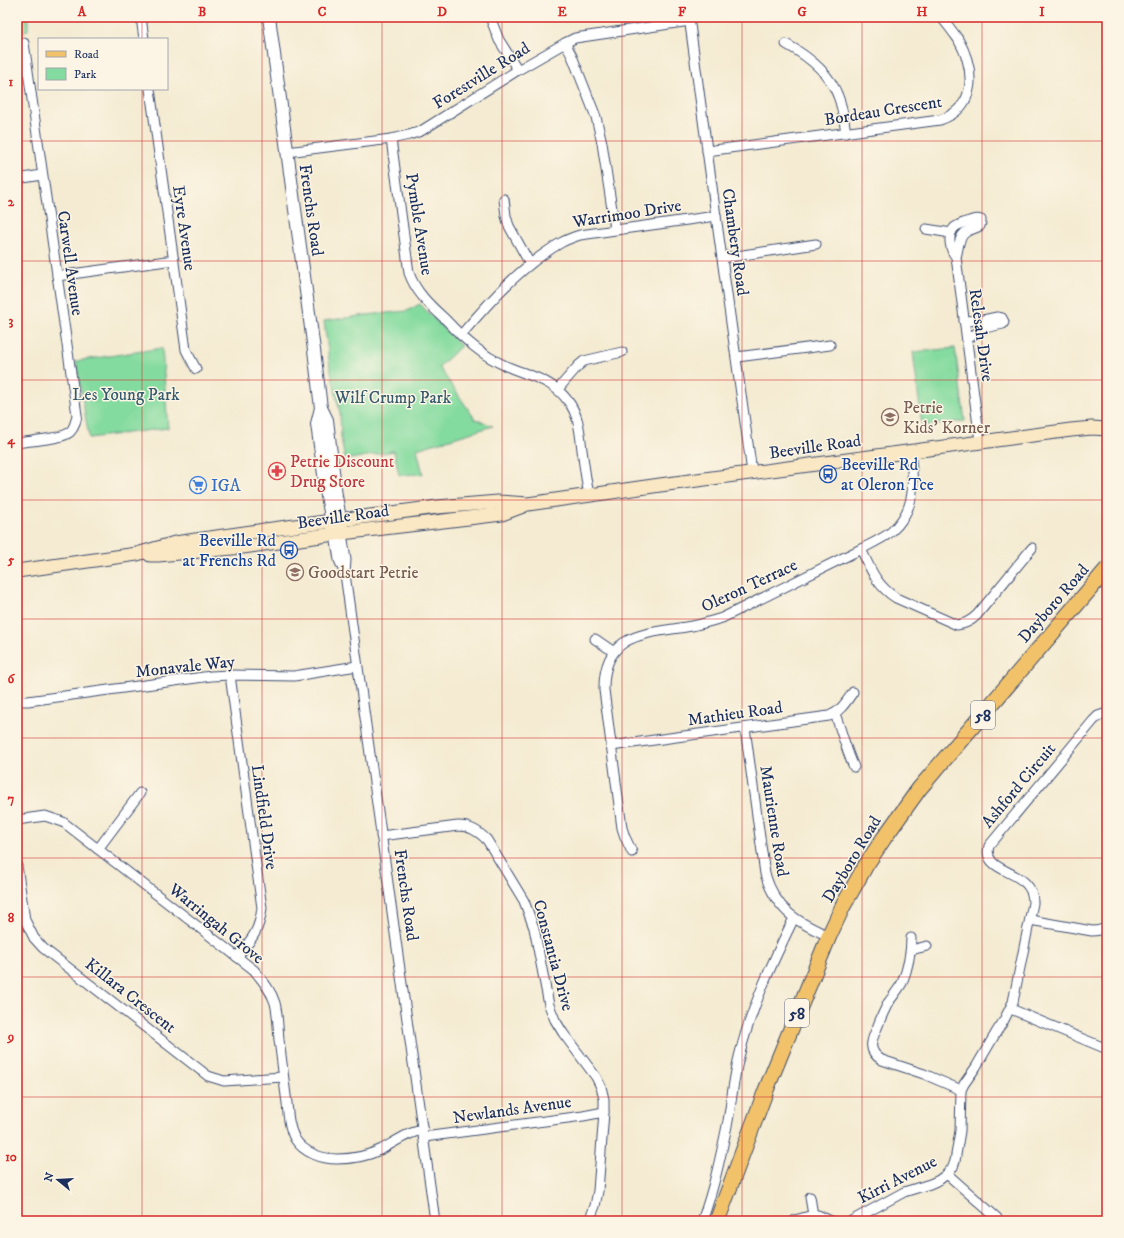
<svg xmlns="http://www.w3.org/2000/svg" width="1124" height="1238" viewBox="0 0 1124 1238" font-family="'IM FELL DW Pica',serif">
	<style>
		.green { fill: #84db9f; stroke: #50857e }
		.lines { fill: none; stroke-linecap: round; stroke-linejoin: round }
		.minor-casing { stroke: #3c4b6f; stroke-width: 11 }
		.tertiary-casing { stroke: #3c4b6f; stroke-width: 14 }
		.secondary-casing { stroke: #3c4b6f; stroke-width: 15 }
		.primary-casing { stroke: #3c4b6f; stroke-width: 17 }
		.minor { stroke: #fff; stroke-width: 9 }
		.tertiary { stroke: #fff; stroke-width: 12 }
		.secondary { stroke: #fae7c3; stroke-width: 13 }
		.primary { stroke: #f2c26a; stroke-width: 15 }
		.grid { fill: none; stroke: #d62828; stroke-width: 1; stroke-opacity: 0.55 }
		.labels { text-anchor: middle; stroke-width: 3; stroke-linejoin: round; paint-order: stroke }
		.shield { fill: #fcf5e5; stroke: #5e6a86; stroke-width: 1 }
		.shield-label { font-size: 16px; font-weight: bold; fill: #1b2f5e }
		.street-label { font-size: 17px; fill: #1b2f5e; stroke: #fcf5e5 }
		.park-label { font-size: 17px; fill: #355a6e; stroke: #fcf5e5 }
		.education-label { font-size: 17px; fill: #785e54; stroke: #fcf5e5; text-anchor: start }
		.health-label { font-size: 17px; fill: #be3a42; stroke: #fcf5e5; text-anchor: start }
		.transit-label { font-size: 17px; fill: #164399; stroke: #fcf5e5; text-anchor: start }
		.shop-label { font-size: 17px; fill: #366cbe; stroke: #fcf5e5; text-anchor: start }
		.neatline { fill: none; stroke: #d62828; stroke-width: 1.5 }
		.grid-label { font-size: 13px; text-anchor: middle; font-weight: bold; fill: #d62828 }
	</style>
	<rect width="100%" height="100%" fill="#fcf5e5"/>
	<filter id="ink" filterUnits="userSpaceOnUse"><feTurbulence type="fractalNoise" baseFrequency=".025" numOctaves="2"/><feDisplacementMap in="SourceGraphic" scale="8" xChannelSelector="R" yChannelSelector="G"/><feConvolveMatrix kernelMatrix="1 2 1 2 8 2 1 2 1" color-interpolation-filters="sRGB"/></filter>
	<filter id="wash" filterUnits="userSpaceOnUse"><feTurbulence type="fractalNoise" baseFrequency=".012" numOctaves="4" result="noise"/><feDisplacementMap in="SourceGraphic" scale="16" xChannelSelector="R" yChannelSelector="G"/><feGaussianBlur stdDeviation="0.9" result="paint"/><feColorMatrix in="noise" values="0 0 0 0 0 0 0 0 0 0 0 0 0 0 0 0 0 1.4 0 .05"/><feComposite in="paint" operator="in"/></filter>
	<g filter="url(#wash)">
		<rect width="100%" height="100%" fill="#f4ebd2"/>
		<g class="green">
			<path d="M17,17H28V30L17,33Z"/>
			<path d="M420,304L461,346L439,367L475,419L493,426L417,449L423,474L399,475L394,451L345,460L341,439L340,413L330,368L324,321L366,315L407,311Z"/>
			<path d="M162,348L168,428L89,438L76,361Z"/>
			<path d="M955,348L965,421L922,426L913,352Z"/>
		</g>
	</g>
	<g filter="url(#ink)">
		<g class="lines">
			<g class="minor-casing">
				<g id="minor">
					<path d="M141,17L144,39"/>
					<path d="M490,17L499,40L518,70"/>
					<path d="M689,17L716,216L752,472"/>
					<path d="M565,43L572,56L596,117L602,143L615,229"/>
					<path d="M786,44C808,56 829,72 838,96C843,108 844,121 846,133"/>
					<path d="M150,89L186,350L196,369"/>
					<path d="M391,139L409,273C416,293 431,306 446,320C464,339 481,355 506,366C529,376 552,379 568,401C579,415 580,433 582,450C584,465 586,480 589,495"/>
					<path d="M707,151L940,120C978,107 975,69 958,39C953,32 947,24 941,17"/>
					<path d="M287,152L391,139L409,135L421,131L518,70L565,43L575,38L690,21"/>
					<path d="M17,179L42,175"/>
					<path d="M504,199L506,216L509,226L530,264"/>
					<path d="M926,229L951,233"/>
					<path d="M956,257C950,250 947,236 954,228C958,224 964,223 969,221C973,220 976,218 981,220V222L980,226C976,228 972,229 968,231C958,235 959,248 956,257L980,441"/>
					<path d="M723,258L816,244"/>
					<path d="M57,276L174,260"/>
					<path d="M964,321L983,320L997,317L1002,318L1004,322L1003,324L985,328L967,339"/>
					<path d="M461,335C487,305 512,276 545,253C558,244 564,240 580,235L716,216"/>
					<path d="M737,357L830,345"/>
					<path d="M558,389L578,366L584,361L622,352"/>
					<path d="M17,443C28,441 63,439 70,432C75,427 76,421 77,415L24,43"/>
					<path d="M342,533L346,560L345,573"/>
					<path d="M335,535L339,560L345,574L435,1221"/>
					<path d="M861,549C871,570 876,585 896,598L957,625C966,624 971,621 977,615L1032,548"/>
					<path d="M595,639L614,652"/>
					<path d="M230,675L262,908C259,932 252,939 237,957"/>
					<path d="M17,699L24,701H28L211,676L230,675L294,676L357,666"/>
					<path d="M835,714C842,732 846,750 854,767"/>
					<path d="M745,728L765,874C776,910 796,922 829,936"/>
					<path d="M611,746L829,716C841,711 846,702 853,692"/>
					<path d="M17,820L45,816L63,822L254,970C262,980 271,990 275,1003C278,1015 278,1028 279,1040C282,1061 284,1082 287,1103C288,1115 289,1128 295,1139C304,1153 322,1159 337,1159C352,1159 368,1156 382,1149C395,1142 408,1132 423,1130"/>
					<path d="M381,836L458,826C470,826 478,831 487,840L524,901L534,928L549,1005L555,1020L563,1033L596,1077L601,1087L604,1099V1112L598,1191L595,1206L589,1221"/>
					<path d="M98,849L140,793"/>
					<path d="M632,852L625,837L622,828L604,690C603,631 647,634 692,626C702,624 712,621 722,618L861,549C871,544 882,539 891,532C917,509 914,482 910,451"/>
					<path d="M17,866L25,920L34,938L43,948L208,1076L224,1081L283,1077"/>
					<path d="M1030,920L1092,931C1098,931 1104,930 1107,925"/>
					<path d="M911,938C911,953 908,968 902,983C898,990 893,996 888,1003C884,1011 880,1020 877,1028C871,1041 867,1051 882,1060L924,1074L961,1090"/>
					<path d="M911,950L927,946"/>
					<path d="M1011,1009L1107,1049"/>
					<path d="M424,1137L583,1116L604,1112"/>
					<path d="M947,1174L997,1218"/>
					<path d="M813,1215H818L831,1221"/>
					<path d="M795,1220L813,1215L810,1197"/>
					<path d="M702,1221C714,1188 721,1155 728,1121C732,1098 734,1075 740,1053C752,1006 773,961 794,918"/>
					<path d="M851,1221L904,1192L930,1184L939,1180L947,1174L953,1167L955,1161L960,1131L961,1090L964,1084L976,1067L997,1031L1003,1022L1013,1002L1033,903C1034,867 981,876 989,846L1093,721L1098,716L1107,713"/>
				</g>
			</g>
			<g class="tertiary-casing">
				<g id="tertiary">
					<path d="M269,17L314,350L321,408L327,420L336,496L342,530"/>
					<path d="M321,408L317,424L327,496L333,527"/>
				</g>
			</g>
			<g class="secondary-casing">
				<g id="secondary">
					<path d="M150,555H158L243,547L342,533L502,514L523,506"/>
					<path d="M17,571L137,554L175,543L265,530L437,507L498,502L528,504L660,485L1071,430L1092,428L1107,429"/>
				</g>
			</g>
			<g class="primary-casing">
				<path id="primary" d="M717,1221L766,1090L829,936L843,906L866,865L884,838L919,789L1107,569"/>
			</g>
			<use href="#minor" class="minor"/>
			<use href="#tertiary" class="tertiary"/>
			<use href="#secondary" class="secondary"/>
			<use href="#primary" class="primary"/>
		</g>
	</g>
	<path class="grid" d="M142,17V39M262,17V1221M382,17V1221M502,17V1221M622,17V1221M742,17V1221M862,17V1221M982,17V1221M142,89V1221M17,141H1107M17,261H1107M17,380H1107M17,500H1107M17,619H1107M17,738H1107M17,858H1107M17,977H1107M17,1097H1107"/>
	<defs>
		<g id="school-ring" transform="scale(0.9)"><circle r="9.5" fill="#fcf5e5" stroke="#8d6e63" stroke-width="1.5"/><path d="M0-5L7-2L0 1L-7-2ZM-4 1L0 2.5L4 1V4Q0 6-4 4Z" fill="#8d6e63"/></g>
		<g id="pharmacy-ring" transform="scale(0.9)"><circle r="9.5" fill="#fcf5e5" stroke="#e0444e" stroke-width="1.5"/><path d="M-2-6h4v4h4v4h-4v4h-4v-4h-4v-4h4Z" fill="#e0444e"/></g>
		<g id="bus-ring" transform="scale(0.9)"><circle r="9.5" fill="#fcf5e5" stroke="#1a4fb4" stroke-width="1.5"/><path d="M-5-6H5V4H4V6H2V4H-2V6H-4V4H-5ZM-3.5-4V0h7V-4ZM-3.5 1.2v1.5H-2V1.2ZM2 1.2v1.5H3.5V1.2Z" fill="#1a4fb4"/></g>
		<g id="supermarket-ring" transform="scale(0.9)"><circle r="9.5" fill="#fcf5e5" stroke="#3f7fe0" stroke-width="1.5"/><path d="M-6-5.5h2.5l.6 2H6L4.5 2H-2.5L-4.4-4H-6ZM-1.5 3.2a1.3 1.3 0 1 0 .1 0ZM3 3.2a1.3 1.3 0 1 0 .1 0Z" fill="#3f7fe0"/></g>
	</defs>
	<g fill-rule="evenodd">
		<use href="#school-ring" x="890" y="417"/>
		<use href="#pharmacy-ring" x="277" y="471"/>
		<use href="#bus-ring" x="828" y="474"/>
		<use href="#supermarket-ring" x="198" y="485"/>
		<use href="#bus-ring" x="289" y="550"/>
		<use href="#school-ring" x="295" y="572"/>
	</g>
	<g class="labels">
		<g class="shield">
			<rect x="971" y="701" width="24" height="28" rx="3"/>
			<rect x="785" y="999" width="24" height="28" rx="3"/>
		</g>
		<g class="shield-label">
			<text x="983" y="721">58</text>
			<text x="797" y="1019">58</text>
		</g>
		<g class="street-label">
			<text transform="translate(481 75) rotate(-32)" y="6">Forestville Road</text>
			<text transform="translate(883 110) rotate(-9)" y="6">Bordeau Crescent</text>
			<text transform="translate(312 210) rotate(82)" y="6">Frenchs Road</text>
			<text transform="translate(627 213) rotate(-9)" y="6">Warrimoo Drive</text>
			<text transform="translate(420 224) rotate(81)" y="6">Pymble Avenue</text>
			<text transform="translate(185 228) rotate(82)" y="6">Eyre Avenue</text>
			<text transform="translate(736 242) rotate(82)" y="6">Chambery Road</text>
			<text transform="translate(71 263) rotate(82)" y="6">Carwell Avenue</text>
			<text transform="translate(982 335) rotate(82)" y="6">Relesah Drive</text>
			<text transform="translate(815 446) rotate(-8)" y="6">Beeville Road</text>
			<text transform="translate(343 516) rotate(-8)" y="6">Beeville Road</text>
			<text transform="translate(749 585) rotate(-25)" y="6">Oleron Terrace</text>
			<text transform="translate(1053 603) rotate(-49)" y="6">Dayboro Road</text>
			<text transform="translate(185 666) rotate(-6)" y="6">Monavale Way</text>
			<text transform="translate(735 713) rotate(-8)" y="6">Mathieu Road</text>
			<text transform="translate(1018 785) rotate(-50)" y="6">Ashford Circuit</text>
			<text transform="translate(265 817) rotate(82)" y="6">Lindfield Drive</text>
			<text transform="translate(775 821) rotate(81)" y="6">Maurienne Road</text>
			<text transform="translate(851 859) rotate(-59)" y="6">Dayboro Road</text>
			<text transform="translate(407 895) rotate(82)" y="6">Frenchs Road</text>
			<text transform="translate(217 923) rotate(39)" y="6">Warringah Grove</text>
			<text transform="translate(554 955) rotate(75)" y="6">Constantia Drive</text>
			<text transform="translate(131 995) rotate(38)" y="6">Killara Crescent</text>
			<text transform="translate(512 1109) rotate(-8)" y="6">Newlands Avenue</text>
			<text transform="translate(897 1179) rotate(-27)" y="6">Kirri Avenue</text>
		</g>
		<g class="park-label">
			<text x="126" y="400">Les Young Park</text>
			<text x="393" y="403">Wilf Crump Park</text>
		</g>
		<g class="education-label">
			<text x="903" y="413">Petrie<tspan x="903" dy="20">Kids' Korner</tspan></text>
			<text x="308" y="578">Goodstart Petrie</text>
		</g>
		<g class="health-label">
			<text x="290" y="467">Petrie Discount<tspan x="290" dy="20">Drug Store</tspan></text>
		</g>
		<g class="transit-label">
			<text x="841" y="470">Beeville Rd<tspan x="841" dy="20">at Oleron Tce</tspan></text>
			<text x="276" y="546" text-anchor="end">Beeville Rd<tspan x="276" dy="20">at Frenchs Rd</tspan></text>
		</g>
		<g class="shop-label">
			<text x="211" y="491">IGA</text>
		</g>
	</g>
	<rect width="1124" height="1238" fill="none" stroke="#fcf5e5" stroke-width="44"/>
	<rect x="38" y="38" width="130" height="52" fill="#fcf5e5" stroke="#a2a6af"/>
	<rect x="46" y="51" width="20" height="6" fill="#f2c26a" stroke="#a2a6af"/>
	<text x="74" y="58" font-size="12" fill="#1b2f5e">Road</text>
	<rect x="46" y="68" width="20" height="12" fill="#84db9f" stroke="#a2a6af"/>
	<text x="74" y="78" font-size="12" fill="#1b2f5e">Park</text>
	<g transform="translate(58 1180) rotate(288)" stroke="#fcf5e5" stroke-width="3" paint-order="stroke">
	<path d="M0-3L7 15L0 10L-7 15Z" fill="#1b2f5e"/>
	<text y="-6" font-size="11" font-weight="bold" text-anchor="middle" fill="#1b2f5e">N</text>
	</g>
	<rect x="22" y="22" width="1080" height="1194" class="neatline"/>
	<g class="grid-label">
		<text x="82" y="16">A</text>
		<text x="202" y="16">B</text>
		<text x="322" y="16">C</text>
		<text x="442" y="16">D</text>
		<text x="562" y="16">E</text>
		<text x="682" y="16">F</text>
		<text x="802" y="16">G</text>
		<text x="922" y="16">H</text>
		<text x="1042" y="16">I</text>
		<text x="11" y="86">1</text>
		<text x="11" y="206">2</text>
		<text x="11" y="325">3</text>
		<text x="11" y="444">4</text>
		<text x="11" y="564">5</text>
		<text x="11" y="683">6</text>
		<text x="11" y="803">7</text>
		<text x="11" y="922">8</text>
		<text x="11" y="1041">9</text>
		<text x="11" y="1161">10</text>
	</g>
</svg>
